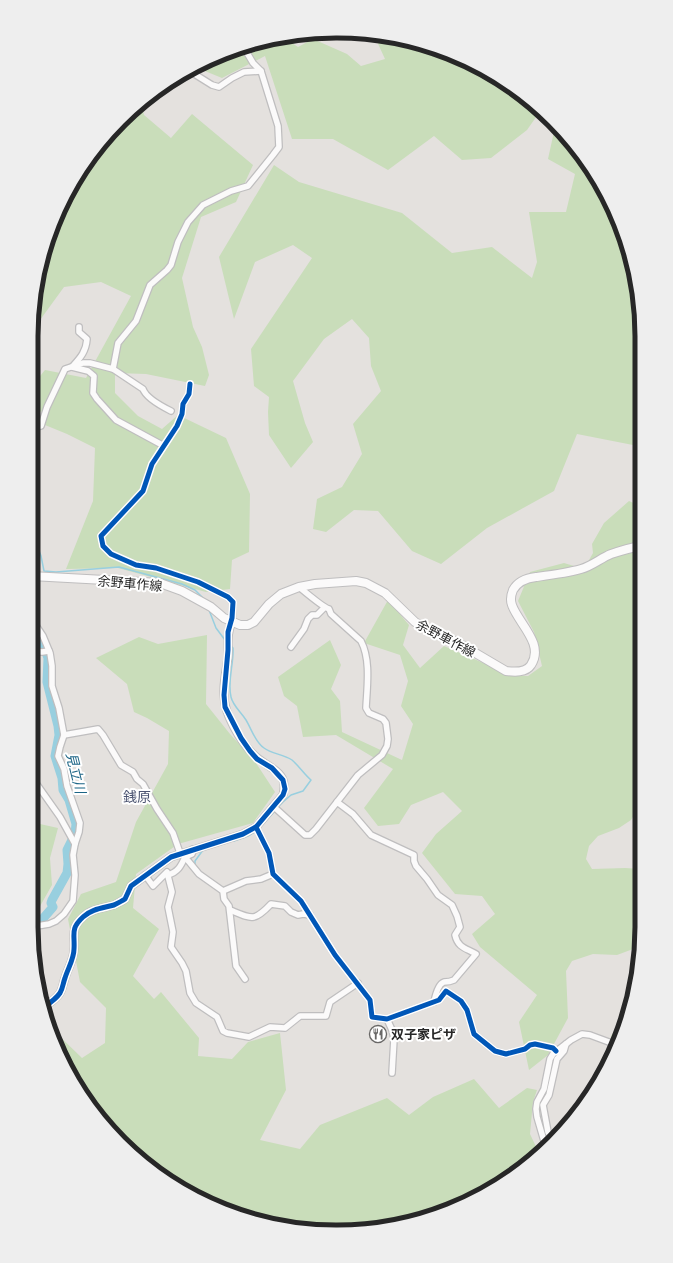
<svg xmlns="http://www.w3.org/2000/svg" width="673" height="1263" viewBox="0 0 673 1263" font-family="Manrope,'Noto Sans JP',sans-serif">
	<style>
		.green { fill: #c9ddba }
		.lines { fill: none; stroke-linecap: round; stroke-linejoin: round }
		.stream { stroke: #98cfdf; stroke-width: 1.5 }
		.river { stroke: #98cfdf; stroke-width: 9 }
		.minor-casing { stroke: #bfbebf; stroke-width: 8 }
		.tertiary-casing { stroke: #bfbebf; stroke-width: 9 }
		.secondary-casing { stroke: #bfbebf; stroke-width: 10 }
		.minor { stroke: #fbfafa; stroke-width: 5.5 }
		.tertiary { stroke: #fbfafa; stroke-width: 7 }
		.secondary { stroke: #fbfafa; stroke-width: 8 }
		.cycleway-casing { stroke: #fff; stroke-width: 8 }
		.cycleway { stroke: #0057b8; stroke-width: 5 }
		.labels { text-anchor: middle; stroke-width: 4; stroke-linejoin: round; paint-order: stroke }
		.street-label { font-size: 13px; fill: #272727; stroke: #fff }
		.poi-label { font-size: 13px; font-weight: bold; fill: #272727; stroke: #fff; text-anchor: start }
		.water-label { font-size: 14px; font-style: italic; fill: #1c6586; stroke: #fff }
		.neighbourhood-label { font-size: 14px; fill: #4d5572; stroke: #fff }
		.rim { fill: none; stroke: #272727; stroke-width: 5 }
	</style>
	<rect width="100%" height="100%" fill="#e4e1de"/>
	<g class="green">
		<path d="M374,35L416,41L472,63L538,107L541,110L527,130L491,158L462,160L434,136L388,170L333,139H292L265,56L222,78L195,67L239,47L283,37L298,47L313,39L347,54L361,66L385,59Z"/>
		<path d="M141,103L144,115L171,138L192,114L253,165L236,202L201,217L182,278L193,327L202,347L209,375L205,386L146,374L115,373V393L138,416L162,429L178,415L226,438L250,494L249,552L232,560L230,589L206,592L118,568L66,569L93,501L95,448L67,434L45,425L32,386L45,370L86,378L131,296L101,282L64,287L32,331V317L41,258L63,201L94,150L135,107Z"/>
		<path d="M555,127L590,167L619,220L639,296L640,432L633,445L577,434L554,491L487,528L441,564L412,551L378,511L354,510L326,532L313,529L317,499L342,487L362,454L353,424L381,391L371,366L369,338L352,319L324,339L293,381L305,423L313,442L291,468L269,435L268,412L269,397L254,386L251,349L312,258L293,245L255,262L234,319L219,257L274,165L299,182L402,213L452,253L492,247L532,278L537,262L529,212H566L575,174L548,159Z"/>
		<path d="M629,501L640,506L641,786L639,789V807L631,820L619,828L598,836L589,846L586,859L592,869L625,868L641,869V946L617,955L593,954L572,961L566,971L568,1018L548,1055L529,1070L519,1022L537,995L480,947L472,934L495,914L482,896L455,894L422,853L436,834L462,811L443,792L411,805L399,824L378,826L364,808L393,769L336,735L303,737L297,706L284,696L278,677L330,640L341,665L331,689L340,701L342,732L402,760L413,724L401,706L408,681L400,655L364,643L388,600L409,625L403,645L420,668L444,646L511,675L528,676L542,666L534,632L518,601L530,572L564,563L584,569L593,553L592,544L604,523Z"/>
		<path d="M207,635L206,704L230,734L254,760L275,792L253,823L178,844L136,874L133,908L159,929L133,976L154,999L161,992L199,1038L198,1056L232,1059L248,1042L280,1033L286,1090L260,1140L300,1149L320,1125L387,1098L409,1115L433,1097L474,1079L499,1108L527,1088L537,1090L533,1102L530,1134L539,1153L506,1181L454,1209L357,1231L258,1222L167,1181L94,1113L47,1025V1024L82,1058L105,1043L106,1008L80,982L68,919L81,894L116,882L136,822L168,764L169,731L147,718L134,712L127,684L96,658L139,637L158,644Z"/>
		<path d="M31,822L58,828L50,858L52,885L39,908L31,917Z"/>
		<path d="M622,1031L610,1062L604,1070L607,1050L612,1034Z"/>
	</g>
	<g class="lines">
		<g class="stream">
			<path d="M31,539L34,537L41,556L44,571L56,572L119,567L182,584L195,590L203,598"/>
			<path d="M209,610L216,628L225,640"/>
			<path d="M231,646L233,648C234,664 227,681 231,697C233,706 241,712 246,720C251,728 255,742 264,748C272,754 283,754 292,760C299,766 304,774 311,780L303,791L291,795L283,802L277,808"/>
			<path d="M260,827L275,811"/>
			<path d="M234,841L248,836L256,831"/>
			<path d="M195,865V861L203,850"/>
		</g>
		<g class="river">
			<path d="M31,625L42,640L48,658L47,682L58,726L59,735L55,756L62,778L63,790L69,800L76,824L75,834L67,850L68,864L67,873L52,900L51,903L53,907L40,922"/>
			<path d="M32,931L33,930"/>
		</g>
		<g class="minor-casing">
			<g id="minor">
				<path d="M188,70L212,85L219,87L232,78L244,72L261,71"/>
				<path d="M79,327V332L87,339C86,352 80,358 72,367L88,371L94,376L93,393L97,399L116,420L164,446"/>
				<path d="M113,369L118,343L136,321L150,285L167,270L171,265L178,242L188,222L203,205L231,191L248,186L273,155L279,147L278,126L261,71L253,63L243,46"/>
				<path d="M190,384L189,394L183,404L182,414L177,426L152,464L143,491L101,536L103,546L111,554L136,565L156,568L198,582L228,597L233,602L232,622"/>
				<path d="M32,427L41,426L47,407L65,369L83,363H90L113,369L143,389C146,398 163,407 171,411"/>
				<path d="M299,587C305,592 324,608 329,609L331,614L361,641C371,660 367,687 366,708L369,713L383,719L386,723L388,739L387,746L382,755L358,775L337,802"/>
				<path d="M31,600L33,605V619L35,624L43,636L50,653L52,666V686L59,708L64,735L60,747L58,756L64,769L67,786L80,823L79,832L75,844"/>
				<path d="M291,647L304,629L308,619L312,615H317L324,608"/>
				<path d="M31,651L42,652L49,651"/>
				<path d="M64,735L98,729L103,735L121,765L133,772L137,779L143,784L157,809L173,833L180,853"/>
				<path d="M273,806L305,835H310L316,829L337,802L353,814L371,835L414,855V861L416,866L427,879L438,895L452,905L457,916L460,927L455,935C458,948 466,948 476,954L454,980C450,982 448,982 444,982C438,984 435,997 434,1002"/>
				<path d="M256,827L269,853L273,874L301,901L335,955L370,1000L372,1017L387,1019L439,1000L446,991L461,1001L467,1010L474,1034L495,1051L506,1054L525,1049L530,1045L535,1044L553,1048L556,1051"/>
				<path d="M193,849L192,854L185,857L199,874L223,891L224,899L229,906L236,966L245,979"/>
				<path d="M145,875L153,886L167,872L172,892L168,907L173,932L171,947L182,963L186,971L190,993L196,1003L217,1017L223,1031L227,1033L249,1037L270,1027L285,1028L300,1016H326L330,1002L358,983"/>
				<path d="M168,875C178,872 181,866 185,857"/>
				<path d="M223,891L246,881L261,879L273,874"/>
				<path d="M230,910C252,919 254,922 271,904L285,906L291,912L298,915L303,914L310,915"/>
				<path d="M31,927L49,924L56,921L64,914L73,901L75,875L73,855L75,844L60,817L31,776"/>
				<path d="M387,1019L392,1030L394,1039L392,1073"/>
				<path d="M551,1137L548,1132L543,1105L549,1095L557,1059L564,1051L566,1044"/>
				<path d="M546,1148L537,1117L536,1109L537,1102L544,1089L550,1059L553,1054L571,1040L582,1034L590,1035L617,1045"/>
			</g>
		</g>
		<g class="tertiary-casing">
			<path id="tertiary" d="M44,1007C50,1003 56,999 60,993C63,988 63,983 65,978C68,968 74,959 74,949C75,934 70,929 83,917C91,909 103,908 114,905C118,903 122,901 125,899L131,886L171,857L243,834L256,827L283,795C284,790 285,785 283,780C279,769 261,763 253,754C240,741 224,714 224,695C223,683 226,670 228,658C229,644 226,636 232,622"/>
		</g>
		<g class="secondary-casing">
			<path id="secondary" d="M31,576L160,583L182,591L211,607L224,618L240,625H248L254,622L269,604L281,594L299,587L315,584L356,581L366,583L385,593L415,622L427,629L455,641L506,671C514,672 526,673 531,665C545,644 518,623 512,605C510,600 511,595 513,590C518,581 527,578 536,577C551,575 567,573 581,569C592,566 601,558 611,554C620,551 630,548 640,546"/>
		</g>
		<use href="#minor" class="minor"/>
		<use href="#tertiary" class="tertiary"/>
		<use href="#secondary" class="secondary"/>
		<g class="cycleway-casing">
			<g id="cycleway">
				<path d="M256,827L269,853L273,874L301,901L335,955L370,1000L372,1017L387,1019L439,1000L446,991L461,1001L467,1010L474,1034L495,1051L506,1054L525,1049L530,1045L535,1044L553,1048L556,1051"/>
				<path d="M44,1007C50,1003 56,999 60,993C63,988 63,983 65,978C68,968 74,959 74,949C75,934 70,929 83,917C91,909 103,908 114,905C118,903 122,901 125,899L131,886L171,857L243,834L256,827L283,795L285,789L283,780L272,768L257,759L250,751L241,738L225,707L224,695L228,650V632L232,618L233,602L228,597L198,582L156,568L136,565L111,554L103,546L101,536L143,491L152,464L177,426L182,414L183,404L189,394L190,384"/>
			</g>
		</g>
		<use href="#cycleway" class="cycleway"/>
	</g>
	<defs>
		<g id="restaurant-ring" transform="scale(0.9)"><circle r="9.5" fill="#fff" stroke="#696867" stroke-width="1.5"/><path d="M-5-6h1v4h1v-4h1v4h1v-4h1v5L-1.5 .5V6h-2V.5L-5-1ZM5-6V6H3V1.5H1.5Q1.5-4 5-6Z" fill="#696867"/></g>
	</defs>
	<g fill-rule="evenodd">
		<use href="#restaurant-ring" x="378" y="1034"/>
	</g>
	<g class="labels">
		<g class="street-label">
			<text transform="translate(130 583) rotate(5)" y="5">余野車作線</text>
			<text transform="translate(446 638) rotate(28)" y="5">余野車作線</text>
		</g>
		<g class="poi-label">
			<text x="391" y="1039">双子家ピザ</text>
		</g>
		<g class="water-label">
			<text transform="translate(76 773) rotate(76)" y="5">見立川</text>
		</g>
		<g class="neighbourhood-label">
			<text x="137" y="802">銭原</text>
		</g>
	</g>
	<path d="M0 0H673V1263H0ZM336 38H337A298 298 0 0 1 635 336V927A298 298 0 0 1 337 1225H336A298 298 0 0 1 38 927V336A298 298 0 0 1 336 38Z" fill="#eee" fill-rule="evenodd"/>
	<path class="rim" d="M336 38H337A298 298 0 0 1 635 336V927A298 298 0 0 1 337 1225H336A298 298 0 0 1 38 927V336A298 298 0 0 1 336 38Z"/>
</svg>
